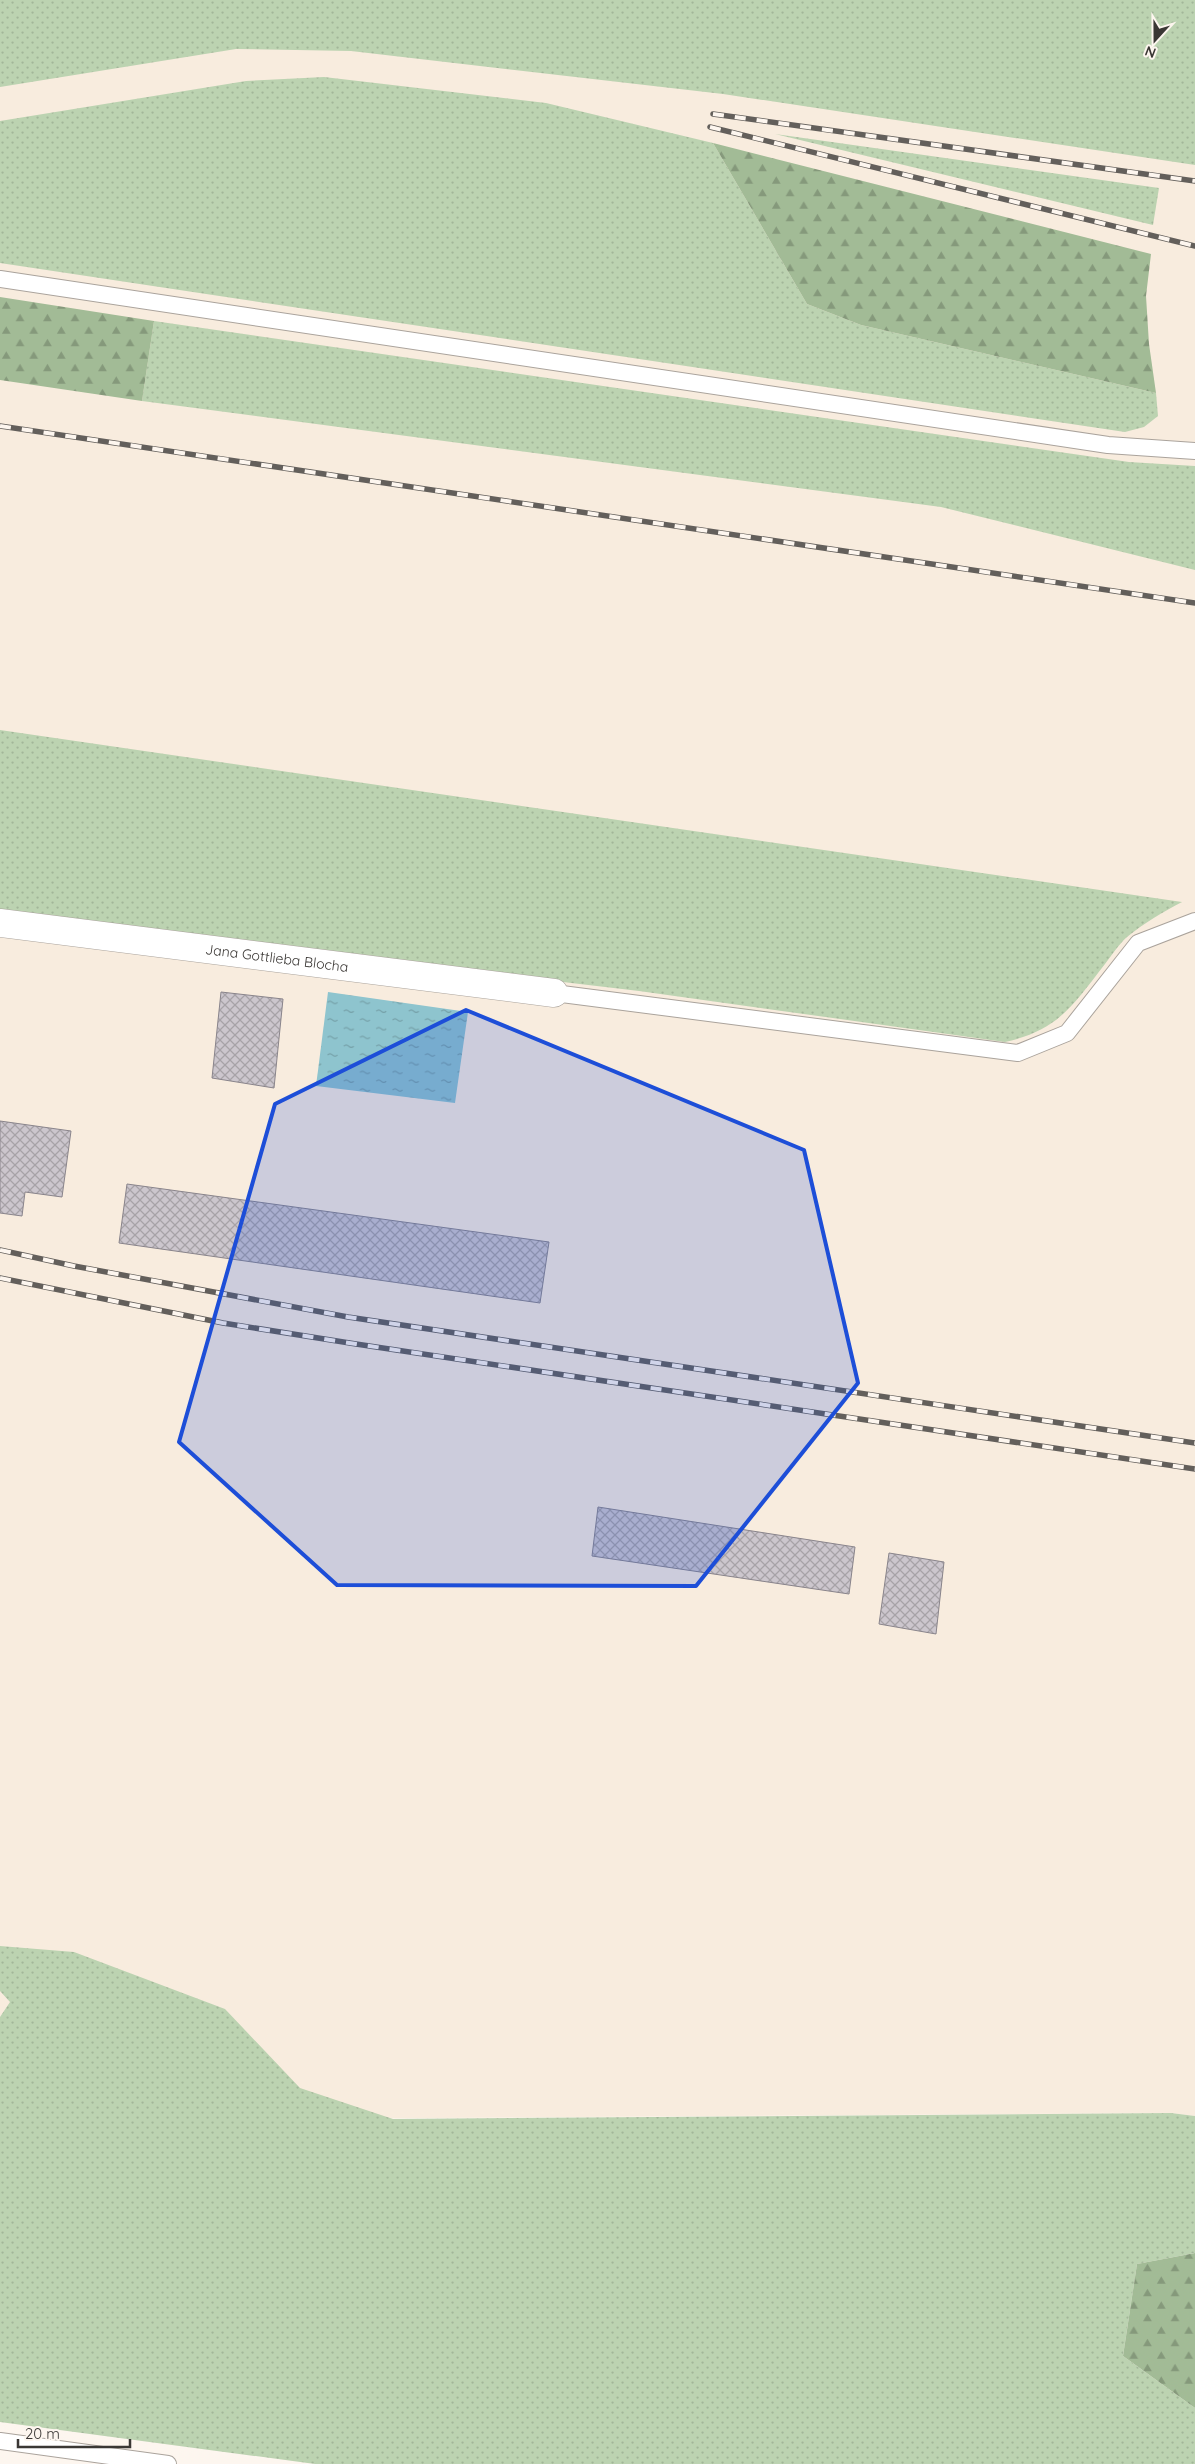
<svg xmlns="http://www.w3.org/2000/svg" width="1195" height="2464" viewBox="0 0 1195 2464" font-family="Quicksand,sans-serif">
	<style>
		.built { fill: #f8ecde }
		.grass { fill: url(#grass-dots) }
		.forest { fill: url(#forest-firs) }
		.water { fill: url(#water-ripples) }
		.building { fill: url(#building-cross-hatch); stroke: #89848b }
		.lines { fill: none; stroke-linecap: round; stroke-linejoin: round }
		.lane-casing { stroke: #aaa39c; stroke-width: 18 }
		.street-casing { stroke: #aaa39c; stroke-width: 29 }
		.lane { stroke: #fff; stroke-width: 16 }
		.street { stroke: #fff; stroke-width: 28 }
		.rail-casing { stroke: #635f5b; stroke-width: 5.5 }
		.rail { stroke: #fdf6ef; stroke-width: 4; stroke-dasharray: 11; stroke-linecap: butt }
		.marked { fill: #1d4ed8; fill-opacity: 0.2; stroke: #1d4ed8; stroke-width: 4; stroke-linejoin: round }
		.labels { text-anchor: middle; stroke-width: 4; stroke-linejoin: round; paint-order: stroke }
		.street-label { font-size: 14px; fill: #3a3734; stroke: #fdf6ef }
	</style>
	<defs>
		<pattern id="grass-dots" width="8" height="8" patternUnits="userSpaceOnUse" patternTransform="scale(1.25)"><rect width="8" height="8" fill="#bcd3b1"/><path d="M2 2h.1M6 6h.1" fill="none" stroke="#a2b699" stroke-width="1.8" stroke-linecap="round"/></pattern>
		<pattern id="forest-firs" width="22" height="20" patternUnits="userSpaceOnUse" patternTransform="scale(1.25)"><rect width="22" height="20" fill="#a2bb96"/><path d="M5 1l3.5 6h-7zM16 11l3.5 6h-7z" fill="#85997b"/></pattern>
		<pattern id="water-ripples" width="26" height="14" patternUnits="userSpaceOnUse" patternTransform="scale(1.25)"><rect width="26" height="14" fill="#8ec4ce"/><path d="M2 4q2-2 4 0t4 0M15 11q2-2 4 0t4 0" fill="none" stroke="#75a0a8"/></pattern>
		<pattern id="building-cross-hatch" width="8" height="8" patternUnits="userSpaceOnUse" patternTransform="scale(1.25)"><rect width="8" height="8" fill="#ccc6cd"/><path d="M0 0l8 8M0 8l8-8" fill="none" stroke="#a7a2a7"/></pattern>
	</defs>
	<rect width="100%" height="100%" fill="#fdf6ef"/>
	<path class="built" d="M0,0H1195V2116L1171,2113L0,2121Z"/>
	<g class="grass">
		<path d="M0,0H1195V165L723,94L351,51L236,49L0,87Z"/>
		<path d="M324,77L546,103L713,143L807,304L861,325L1156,393L1158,416L1144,427L1125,432L0,263V121L246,81Z"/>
		<path d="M775,134L1159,188L1153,225Z"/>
		<path d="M154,321L1129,462L1195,466V570L941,507L142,401Z"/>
		<path d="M0,730L1182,902C1163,912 1144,923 1127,937C1119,944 1112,955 1105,964C1073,1005 1059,1030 1005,1042L639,991L0,915Z"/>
		<path d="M0,1946L74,1952L225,2009L300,2088L393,2119L1171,2113L1195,2116V2253L1137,2264L1123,2356L1195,2408V2464H315L0,2422V2017L10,2002L0,1991Z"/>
	</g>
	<g class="forest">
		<path d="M713,143L1151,254L1146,296L1149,344L1156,393L861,325L807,304Z"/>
		<path d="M0,297L154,321L142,401L0,380Z"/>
		<path d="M1195,2253V2408L1123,2356L1137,2264Z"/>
	</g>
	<path class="water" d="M328,992L468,1012L455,1103L316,1086Z"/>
	<g class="building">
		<path d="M221,992L283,999L274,1088L212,1078Z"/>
		<path d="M0,1121L71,1131L62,1197L25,1192L22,1216L0,1213Z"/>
		<path d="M127,1184L549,1242L540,1303L119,1243Z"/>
		<path d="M598,1507L855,1547L849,1594L592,1556Z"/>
		<path d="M889,1553L944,1562L936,1634L879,1624Z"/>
	</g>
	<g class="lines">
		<g class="lane-casing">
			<g id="lane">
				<path d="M0,279L1108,445L1195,451"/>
				<path d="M554,993L1018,1053L1067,1033L1138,943L1195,921"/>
				<path d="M0,2441L168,2464"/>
			</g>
		</g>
		<g class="street-casing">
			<g id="street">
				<path id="s1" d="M0,923L554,993"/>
			</g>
		</g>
		<use href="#lane" class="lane"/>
		<use href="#street" class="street"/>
		<g class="rail-casing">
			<g id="rail">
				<path d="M713,114L1195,181"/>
				<path d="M710,127L1195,246"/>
				<path d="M0,426L1195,603"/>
				<path d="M0,1250L74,1266L348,1317L1195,1443"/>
				<path d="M0,1278L223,1323L356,1344L1195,1469"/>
			</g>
		</g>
		<use href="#rail" class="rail"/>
	</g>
	<path class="marked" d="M466,1010L804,1150L858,1383L696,1586L337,1585L179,1442L275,1104Z"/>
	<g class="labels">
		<g class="street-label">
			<text dy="5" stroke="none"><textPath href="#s1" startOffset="279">Jana Gottlieba Blocha</textPath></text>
		</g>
	</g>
	<g transform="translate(1155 40) rotate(201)" stroke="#fdf6ef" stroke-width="4" paint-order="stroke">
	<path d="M0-4L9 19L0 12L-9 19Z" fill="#3a3734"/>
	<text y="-8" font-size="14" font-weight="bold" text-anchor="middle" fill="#3a3734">N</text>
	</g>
	<path d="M18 2439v8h112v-8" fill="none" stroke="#3a3734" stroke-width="2.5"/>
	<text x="25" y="2439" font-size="15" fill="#3a3734" stroke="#fdf6ef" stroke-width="4" paint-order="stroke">20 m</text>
</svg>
